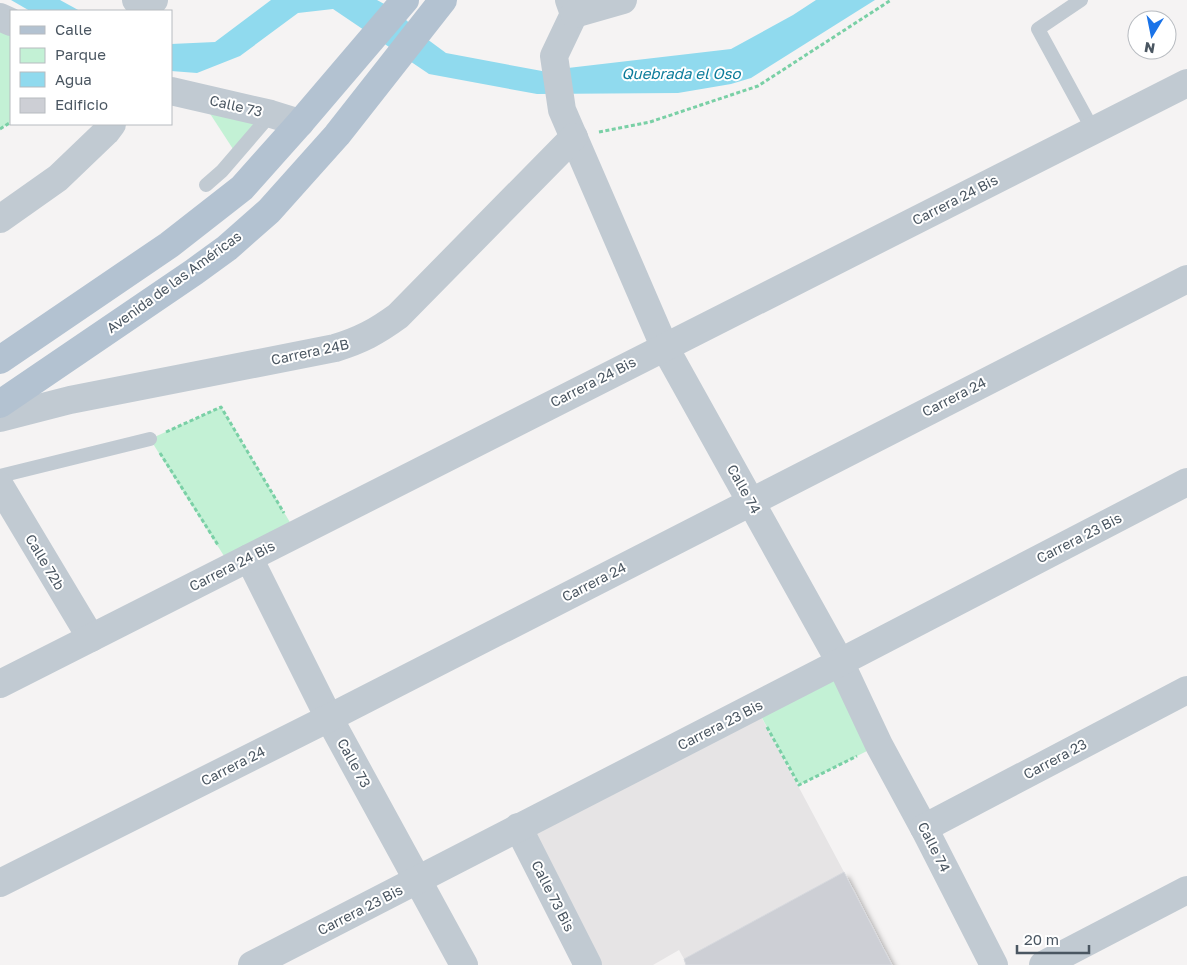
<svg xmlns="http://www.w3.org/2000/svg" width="1187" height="965" viewBox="0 0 1187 965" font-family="'Golos Text',sans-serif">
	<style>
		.education { fill: #e6e4e5 }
		.green { fill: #c3f1d5 }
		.water { fill: #90daee }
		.building { fill: #cdcfd5; stroke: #d7d9de; filter: url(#shadow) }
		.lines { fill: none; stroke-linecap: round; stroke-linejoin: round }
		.path { stroke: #7ad0a6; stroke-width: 3; stroke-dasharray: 4 2.5; stroke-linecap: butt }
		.service { stroke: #c1cad2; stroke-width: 14 }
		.minor { stroke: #c1cad2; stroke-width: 28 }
		.primary { stroke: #b3c2d1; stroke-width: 28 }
		.labels { text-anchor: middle; stroke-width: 4; stroke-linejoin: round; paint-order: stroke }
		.street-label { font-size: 14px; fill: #4a5661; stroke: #fff }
		.water-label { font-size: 15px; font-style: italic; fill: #0c7c9b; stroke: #fff }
	</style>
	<defs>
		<filter id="shadow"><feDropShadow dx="4.5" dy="4.5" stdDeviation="2.5" flood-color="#0004"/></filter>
	</defs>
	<rect width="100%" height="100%" fill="#f5f3f3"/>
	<path class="education" d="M756,707L844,872L684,959L679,950L653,965H588L518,827Z"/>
	<g class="green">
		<path d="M0,28L11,34V122L0,129Z"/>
		<path d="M207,109L256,122L233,149Z"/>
		<path d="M221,407L297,534L231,567L150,439Z"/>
		<path d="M840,662L879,745L799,785L756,707Z"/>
	</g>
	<g class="water">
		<path d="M11,0H60L80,11H30Z"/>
		<path d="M271,0H377L395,10L427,39L446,53L542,71L731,49L793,15L816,0H875L751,78L731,84L678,93L537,94L429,74L333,9L298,13L240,56L197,73L171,71V44L215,42Z"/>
	</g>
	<path class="building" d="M844,872L892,965H686L684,959Z"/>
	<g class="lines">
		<g class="path">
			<path d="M0,129L11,122"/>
			<path d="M599,132L650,122L758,86L891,0"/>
			<path d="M166,432L221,407L284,513"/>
			<path d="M160,453L218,545"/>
			<path d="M767,727L799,785L857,756"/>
		</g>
		<g class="service">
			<path d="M1081,0L1038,29L1093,130"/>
			<path d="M206,185L222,171L271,114"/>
			<path d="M0,476L150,439"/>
		</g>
		<g class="minor">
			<path d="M136,0L143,8L154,0"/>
			<path d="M569,0L574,14L554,56L562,110L664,346L840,662L879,745L924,828L994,965"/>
			<path d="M574,14L623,0"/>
			<path d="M0,17L11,22"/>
			<path d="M171,91L271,114L300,123"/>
			<path d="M0,219L58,178L106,132L112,124"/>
			<path d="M0,418L70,400L335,348C361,340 376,332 398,316L574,137"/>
			<path d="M0,486L91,638"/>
			<path d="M249,558L329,718L464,965"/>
			<path d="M0,684L1187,83"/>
			<path d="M518,827L588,965"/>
			<path d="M924,828L1187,690"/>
			<path d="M0,883L329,718L1187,279"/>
			<path d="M252,965C564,806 876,644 1187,482"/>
			<path d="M1043,965L1187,890"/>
		</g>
		<g class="primary">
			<path d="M0,360L169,245L242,188L300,123L405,0"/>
			<path d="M0,404L194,272L227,248L269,211L337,135L443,0"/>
		</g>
	</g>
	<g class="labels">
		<g class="street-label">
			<text transform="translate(236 106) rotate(13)" y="5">Calle 73</text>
			<text transform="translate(955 200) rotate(-27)" y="5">Carrera 24 Bis</text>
			<text transform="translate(174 282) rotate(-36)" y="5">Avenida de las Américas</text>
			<text transform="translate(310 352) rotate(-12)" y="5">Carrera 24B</text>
			<text transform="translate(593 382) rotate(-27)" y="5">Carrera 24 Bis</text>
			<text transform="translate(954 397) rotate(-27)" y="5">Carrera 24</text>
			<text transform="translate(744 489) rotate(61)" y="5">Calle 74</text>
			<text transform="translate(1079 538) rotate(-27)" y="5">Carrera 23 Bis</text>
			<text transform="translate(45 562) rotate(59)" y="5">Calle 72b</text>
			<text transform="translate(232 566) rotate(-27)" y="5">Carrera 24 Bis</text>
			<text transform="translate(594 582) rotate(-27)" y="5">Carrera 24</text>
			<text transform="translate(720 725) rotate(-27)" y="5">Carrera 23 Bis</text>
			<text transform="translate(1055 759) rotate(-28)" y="5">Carrera 23</text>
			<text transform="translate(354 763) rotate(61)" y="5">Calle 73</text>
			<text transform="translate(233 766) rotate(-27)" y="5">Carrera 24</text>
			<text transform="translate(934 847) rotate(63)" y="5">Calle 74</text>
			<text transform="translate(553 896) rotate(63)" y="5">Calle 73 Bis</text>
			<text transform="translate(360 910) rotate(-27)" y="5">Carrera 23 Bis</text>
		</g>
		<g class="water-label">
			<text x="681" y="79">Quebrada el Oso</text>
		</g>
	</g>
	<rect x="10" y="10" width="162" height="115" fill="#ffffff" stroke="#b7bbc0"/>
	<rect x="20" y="26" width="25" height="8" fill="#b3c2d1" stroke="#b7bbc0"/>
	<text x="55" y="35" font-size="15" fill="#4a5661">Calle</text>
	<rect x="20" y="48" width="25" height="15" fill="#c3f1d5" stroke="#b7bbc0"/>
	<text x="55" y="60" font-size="15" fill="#4a5661">Parque</text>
	<rect x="20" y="72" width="25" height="15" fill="#90daee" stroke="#b7bbc0"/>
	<text x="55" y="85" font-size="15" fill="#4a5661">Agua</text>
	<rect x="20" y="98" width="25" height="15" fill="#cdcfd5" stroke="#b7bbc0"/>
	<text x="55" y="110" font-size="15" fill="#4a5661">Edificio</text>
	<g transform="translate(1152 35) rotate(190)"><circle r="24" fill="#ffffff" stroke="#b7bbc0"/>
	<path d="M0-4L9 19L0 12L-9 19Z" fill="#1a73e8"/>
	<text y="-8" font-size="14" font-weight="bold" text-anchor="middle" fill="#4a5661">N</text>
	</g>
	<path d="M1017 945v8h72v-8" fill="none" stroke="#4a5661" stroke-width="2.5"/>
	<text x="1024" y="945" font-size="15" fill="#4a5661" stroke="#ffffff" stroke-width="4" paint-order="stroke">20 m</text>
</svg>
